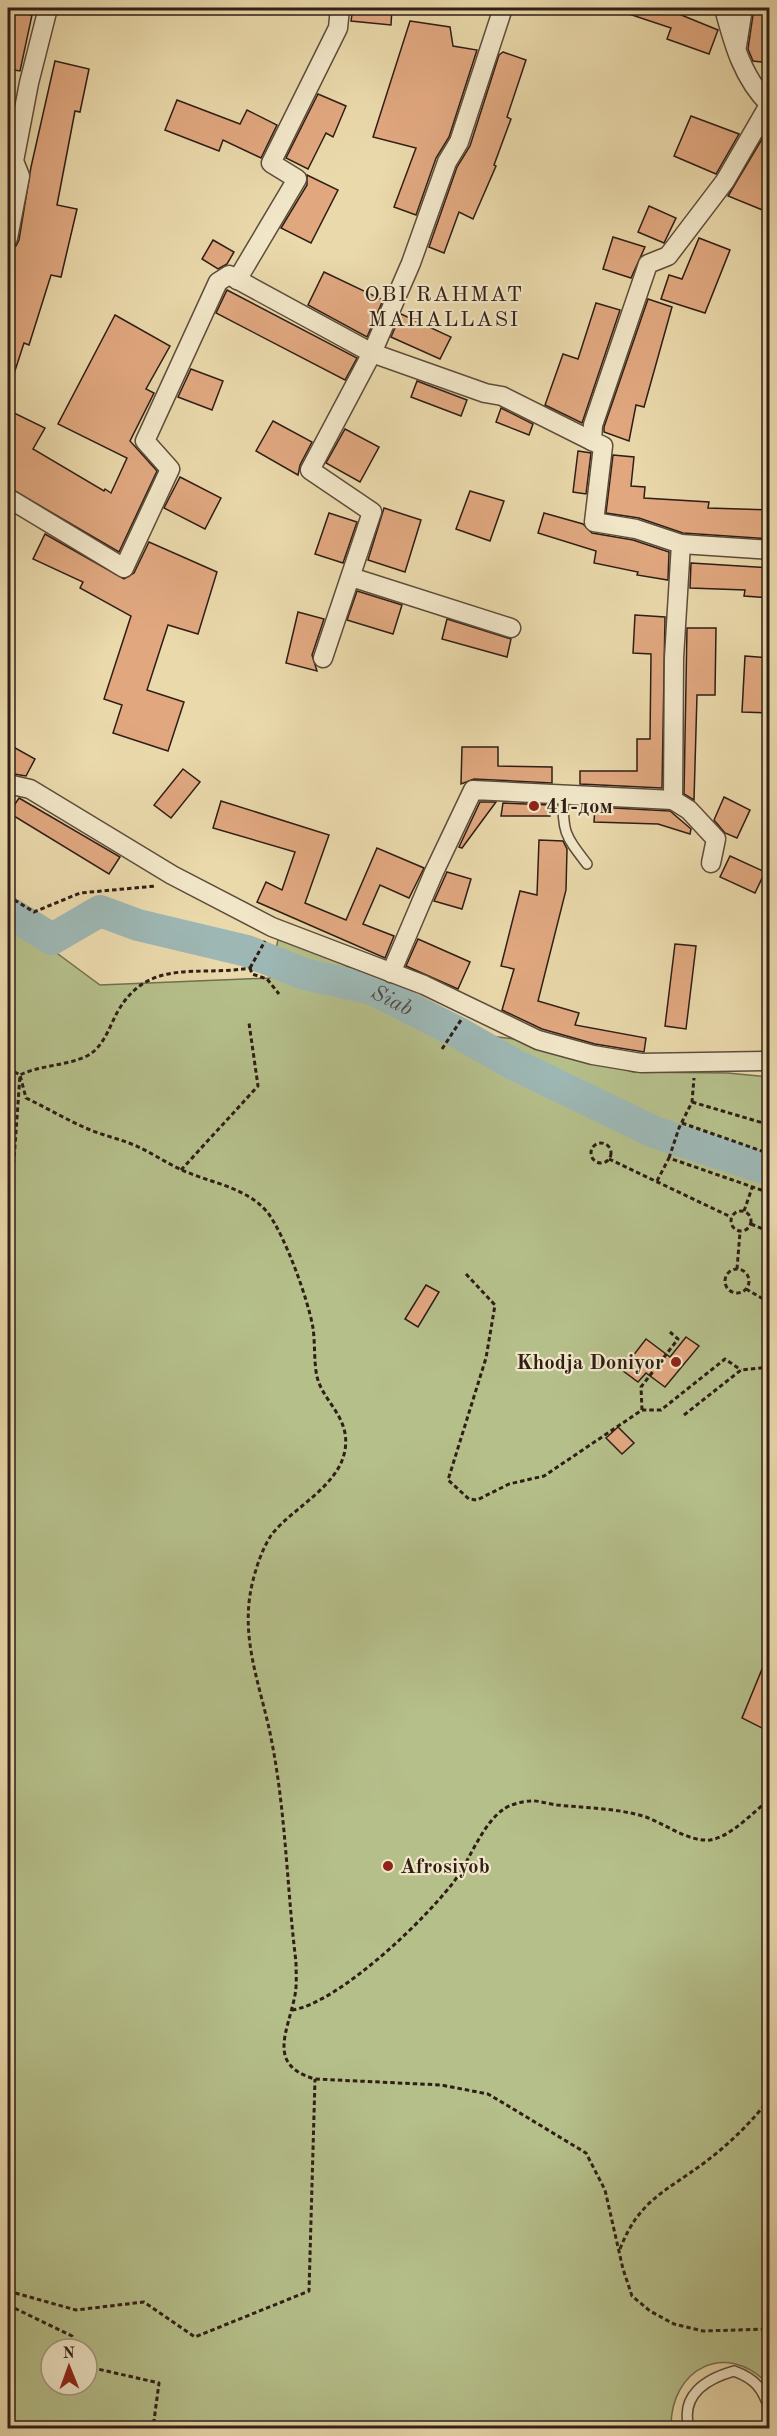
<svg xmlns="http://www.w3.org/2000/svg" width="777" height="2436" viewBox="0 0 777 2436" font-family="'Old Standard TT',serif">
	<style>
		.green { fill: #b5bf8a; stroke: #726e50; stroke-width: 1.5; fill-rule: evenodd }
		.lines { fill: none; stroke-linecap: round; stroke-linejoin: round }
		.river { stroke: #9db7b4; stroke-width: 32 }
		.building { fill: #e1a880; stroke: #2f1e16; stroke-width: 1.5 }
		.service-casing { stroke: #5e4d3b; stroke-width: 12 }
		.minor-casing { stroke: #5e4d3b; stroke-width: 21 }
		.path { stroke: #2f1e16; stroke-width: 3; stroke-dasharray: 4.5 3; stroke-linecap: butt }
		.service { stroke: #f1e6c8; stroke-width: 9 }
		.minor { stroke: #f1e6c8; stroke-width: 18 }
		.poi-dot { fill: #8f2418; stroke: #f1e6c8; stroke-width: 2 }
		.labels { text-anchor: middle; stroke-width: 4.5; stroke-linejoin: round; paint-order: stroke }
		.poi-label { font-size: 21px; font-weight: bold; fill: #2f1e16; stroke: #f1e6c8; text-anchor: start }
		.neighbourhood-label { font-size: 22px; letter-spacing: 1.5px; fill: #2f1e16; stroke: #f1e6c8 }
		.water-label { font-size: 22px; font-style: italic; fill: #504c45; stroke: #f1e6c8 }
	</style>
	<rect width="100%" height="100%" fill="#ead9ab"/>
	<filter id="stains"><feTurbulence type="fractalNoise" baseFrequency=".00333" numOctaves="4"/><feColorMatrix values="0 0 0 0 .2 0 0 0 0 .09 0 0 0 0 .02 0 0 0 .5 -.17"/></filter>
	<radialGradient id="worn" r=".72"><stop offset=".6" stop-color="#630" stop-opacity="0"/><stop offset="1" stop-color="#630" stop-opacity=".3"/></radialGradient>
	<path class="green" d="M8,917L100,985L270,978L280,930L472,1034L515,1039L633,1072L728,1073L769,1077V2385C726,2339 670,2369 671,2428H449L316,2425L315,2428H8ZM51,2349H87V2385H51Z"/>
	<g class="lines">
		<path class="river" id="s1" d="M8,912L52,939L100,911L138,925L247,951L304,974L372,989L457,1032L513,1064L654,1132L770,1170"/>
	</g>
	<g class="building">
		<path d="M353,8H392L391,25L351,21Z"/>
		<path d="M618,8H676L674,12L718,30L709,54L667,39L671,28L617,10Z"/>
		<path d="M754,8H770V63L753,61L748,49Z"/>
		<path d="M8,11L32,15L20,71L8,69Z"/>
		<path d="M410,21L450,27L453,46L477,50L449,137L436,158L416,215L394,207L416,148L373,137Z"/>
		<path d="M503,52L526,60L507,117L511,119L494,165L496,166L473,219L459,212L444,253L429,247L457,167L470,146L499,55Z"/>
		<path d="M55,61L89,69L80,112L75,111L57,205L77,209L61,277L51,275L29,345L24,343L10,386L8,385V249L16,246L19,240L31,167Z"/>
		<path d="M318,94L346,106L333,137L326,133L308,169L286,158Z"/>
		<path d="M177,100L240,124L247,110L277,125L261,158L223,140L219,151L165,130Z"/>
		<path d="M691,116L739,134L716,174L674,156Z"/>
		<path d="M762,139L770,141V213L728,196Z"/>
		<path d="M307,175L338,190L311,243L281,228L307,185Z"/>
		<path d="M649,206L676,218L664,243L638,232Z"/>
		<path d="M613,237L645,247L631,278L603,269Z"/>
		<path d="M699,238L730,250L705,313L661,299L669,275L682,279Z"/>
		<path d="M213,240L234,252L227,264L218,269L202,259Z"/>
		<path d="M324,272L383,300L367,337L308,305Z"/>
		<path d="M227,290L357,358L345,380L216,313Z"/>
		<path d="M648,299L672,307L644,407L636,405L629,441L604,432V427Z"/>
		<path d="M596,303L620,310L582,423L545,405L563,354L578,359Z"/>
		<path d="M401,314L451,337L440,359L391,337Z"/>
		<path d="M115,315L170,346L146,389L154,393L130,441L157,471L119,552L8,487V410L45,428L33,449L104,491L105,489L111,493L127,458L58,424Z"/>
		<path d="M191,369L223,381L212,410L178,397Z"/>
		<path d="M417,381L467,400L461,416L411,397Z"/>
		<path d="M501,408L533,424L529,435L496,422Z"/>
		<path d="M273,421L312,442L300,465L298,475L256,451Z"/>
		<path d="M345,429L379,447L360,482L326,463Z"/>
		<path d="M578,451L591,453L586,494L573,492Z"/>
		<path d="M613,455L634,457L631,486L645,487L644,498L709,502L708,508L770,510V539L683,533L639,518L606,513Z"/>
		<path d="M180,477L221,498L205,529L164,508Z"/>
		<path d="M470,491L504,501L490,541L456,529Z"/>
		<path d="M384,508L421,520L405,572L368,560Z"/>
		<path d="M329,513L357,522L343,563L315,554Z"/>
		<path d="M544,513L583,524L592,533L633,540L669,552L668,580L637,575L638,572L594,563L596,551L538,533Z"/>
		<path d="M45,534L124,579L134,573L149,542L217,572L198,634L168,625L147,690L184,702L168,751L113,733L122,705L104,699L131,616L80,588L83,582L33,559Z"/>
		<path d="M691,563L770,568V598L744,596L745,590L690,588Z"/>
		<path d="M357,591L402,605L393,634L347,620Z"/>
		<path d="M298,612L324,619L312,655L317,671L286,663Z"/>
		<path d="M635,615L665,617L662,788L580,784V771H637V739H650L651,654L633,653Z"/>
		<path d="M447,619L511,639L507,657L442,639Z"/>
		<path d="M687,628H716L715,695H697L694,800L684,794Z"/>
		<path d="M745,656L770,658V713L742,712Z"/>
		<path d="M8,744L35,759L26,776L8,773Z"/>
		<path d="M462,747H498V766L552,767V783L474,779L461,784Z"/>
		<path d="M183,769L200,782L171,818L154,805Z"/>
		<path d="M724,797L750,810L737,838L725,833L714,820Z"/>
		<path d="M19,798L120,857L109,874L9,813Z"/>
		<path d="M221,801L329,835L305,903L346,920L377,848L424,868L409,898L380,885L363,924L394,936L385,958L257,902L266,882L282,890L295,852L213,828Z"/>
		<path d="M480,802H496L462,848L459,847Z"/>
		<path d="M503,803L550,805V816H501Z"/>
		<path d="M595,807L670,811L691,829L690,834L658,824L594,822Z"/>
		<path d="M539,840L563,841L567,849L566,890L538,1001L579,1013L575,1025L646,1038L644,1052L595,1044L542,1029L502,1010L514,969L501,966L520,891L537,895Z"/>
		<path d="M730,856L765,872L755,893L720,877Z"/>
		<path d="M447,872L471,879L462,909L434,901Z"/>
		<path d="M418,939L470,962L458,989L406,966Z"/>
		<path d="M675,944L696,946L686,1029L665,1026Z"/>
		<path d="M426,1285L439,1292L418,1327L405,1319Z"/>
		<path d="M686,1337L699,1346L665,1387L646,1373L638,1382L622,1370L646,1339L670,1357Z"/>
		<path d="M618,1427L634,1443L622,1454L606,1438Z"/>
		<path d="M769,1652H770V1732L742,1718Z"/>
	</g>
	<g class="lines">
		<g class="service-casing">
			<g id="service">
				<path d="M563,795C563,833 564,834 587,864"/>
				<path d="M689,2428C680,2395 706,2379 734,2371C756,2379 763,2389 770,2411"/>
				<path d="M768,2428L770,2413"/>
			</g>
		</g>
		<g class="minor-casing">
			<g id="minor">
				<path d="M724,8C733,43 743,79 770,105"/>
				<path d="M737,46L743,8"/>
				<path d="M8,238L20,176L14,161L29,83L48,8"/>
				<path d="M237,280L297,179L271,163L338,28L340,8"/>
				<path d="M8,498L124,568L170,469L145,441L218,282L229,275L372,353L485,393L502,396L592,441"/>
				<path d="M681,544L770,550"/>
				<path d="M351,577L511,628"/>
				<path d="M323,658L372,512L310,470L372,353L411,263L447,162L459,142L503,8"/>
				<path d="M8,784L30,789L172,875L272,927L424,985L538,1040L593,1055L641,1063L770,1061"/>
				<path d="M673,800L689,810L716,839L711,863"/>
				<path d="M391,973L434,872L473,790L673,800L674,658L681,544L636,529L594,522L603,446L592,441L593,425L648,264L668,256L725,181L769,105"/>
			</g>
		</g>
		<g class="path">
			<path d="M8,896L34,912L80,893L156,886"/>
			<path d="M250,968L265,941"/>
			<path d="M250,968L252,974L267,979L279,994"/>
			<path d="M442,1049L461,1020"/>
			<path d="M8,1068L20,1075L26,1098C47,1108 67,1120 88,1129C102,1135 116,1138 129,1143C148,1150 164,1162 182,1170C210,1183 247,1187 268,1213C285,1236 308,1299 313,1328C315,1342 314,1357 316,1371C319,1400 351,1415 345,1450C339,1486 294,1507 272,1534C261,1550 253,1576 250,1595C242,1647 263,1693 272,1743C286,1815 287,1890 296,1962C296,1973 297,1985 295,1995C288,2032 266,2065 315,2079L441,2085L488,2094L510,2107L586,2153L605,2190L623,2269L632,2296L650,2311L674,2324L703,2331L770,2329"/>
			<path d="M692,1102L770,1125"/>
			<path d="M682,1123L770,1154"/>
			<circle cx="601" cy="1153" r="10"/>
			<path d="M669,1158L679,1128L692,1102L694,1078"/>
			<path d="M609,1159L731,1217"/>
			<path d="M181,1170L258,1086L249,1023"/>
			<path d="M657,1181L669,1158L770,1193"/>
			<path d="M8,1186L14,1160L20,1075C40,1065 66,1066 87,1056C104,1047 109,1027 118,1011C149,957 198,977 250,968"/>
			<circle cx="741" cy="1221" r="10"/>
			<path d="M744,1211L752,1188"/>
			<path d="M8,1218L10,1246L8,1251"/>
			<path d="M751,1224L770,1232"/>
			<circle cx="737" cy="1281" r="12"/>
			<path d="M737,1269L740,1232"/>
			<path d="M466,1274L495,1305L486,1358L448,1480L469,1499L477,1500L509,1484L544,1476L642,1410H661L725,1359L741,1370"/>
			<path d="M746,1289L770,1303"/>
			<path d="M642,1410L641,1387L678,1339L670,1332"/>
			<path d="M684,1415L741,1370L770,1367"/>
			<path d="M292,2010C339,2003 430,1916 458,1876C471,1856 484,1822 504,1809C509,1805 523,1801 530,1801C538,1800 548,1804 557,1805C587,1808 617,1808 646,1817C665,1824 689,1842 710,1840C731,1837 753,1812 770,1799"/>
			<path d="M620,2249C639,2200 665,2192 704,2163C728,2145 752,2122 770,2098"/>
			<path d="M8,2291L76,2310L144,2302L195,2337L309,2291L315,2079"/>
			<path d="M8,2305L72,2336L79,2349"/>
			<path d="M87,2363L89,2367L159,2383L153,2428"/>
		</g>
		<use href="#service" class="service"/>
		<use href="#minor" class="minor"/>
	</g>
	<g class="poi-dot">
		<circle cx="534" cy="806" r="6"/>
		<circle cx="676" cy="1362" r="6"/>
		<circle cx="388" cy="1866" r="6"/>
	</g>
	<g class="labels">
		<g class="poi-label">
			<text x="546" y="813">41-дом</text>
			<text x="664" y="1369" text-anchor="end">Khodja Doniyor</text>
			<text x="400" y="1873">Afrosiyob</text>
		</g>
		<g class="neighbourhood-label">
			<text x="444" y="301">OBI RAHMAT<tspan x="444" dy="25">MAHALLASI</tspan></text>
		</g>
		<g class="water-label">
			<text dy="8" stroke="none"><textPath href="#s1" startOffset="414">Siab</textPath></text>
		</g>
	</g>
	<rect width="777" height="2436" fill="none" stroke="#ead9ab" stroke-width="30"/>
	<rect x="9" y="9" width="759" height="2418" fill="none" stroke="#2f1e16" stroke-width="3"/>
	<rect x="15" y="15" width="747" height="2406" fill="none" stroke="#2f1e16" stroke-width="1.5"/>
	<g transform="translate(69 2367) rotate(359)"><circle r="28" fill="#f1e6c8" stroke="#a39681" stroke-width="1.5"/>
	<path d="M0-4.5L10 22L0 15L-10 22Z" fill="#8f2418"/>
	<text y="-9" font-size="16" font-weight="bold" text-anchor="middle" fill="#2f1e16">N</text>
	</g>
	<rect width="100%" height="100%" filter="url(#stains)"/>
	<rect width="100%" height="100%" fill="url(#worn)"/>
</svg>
